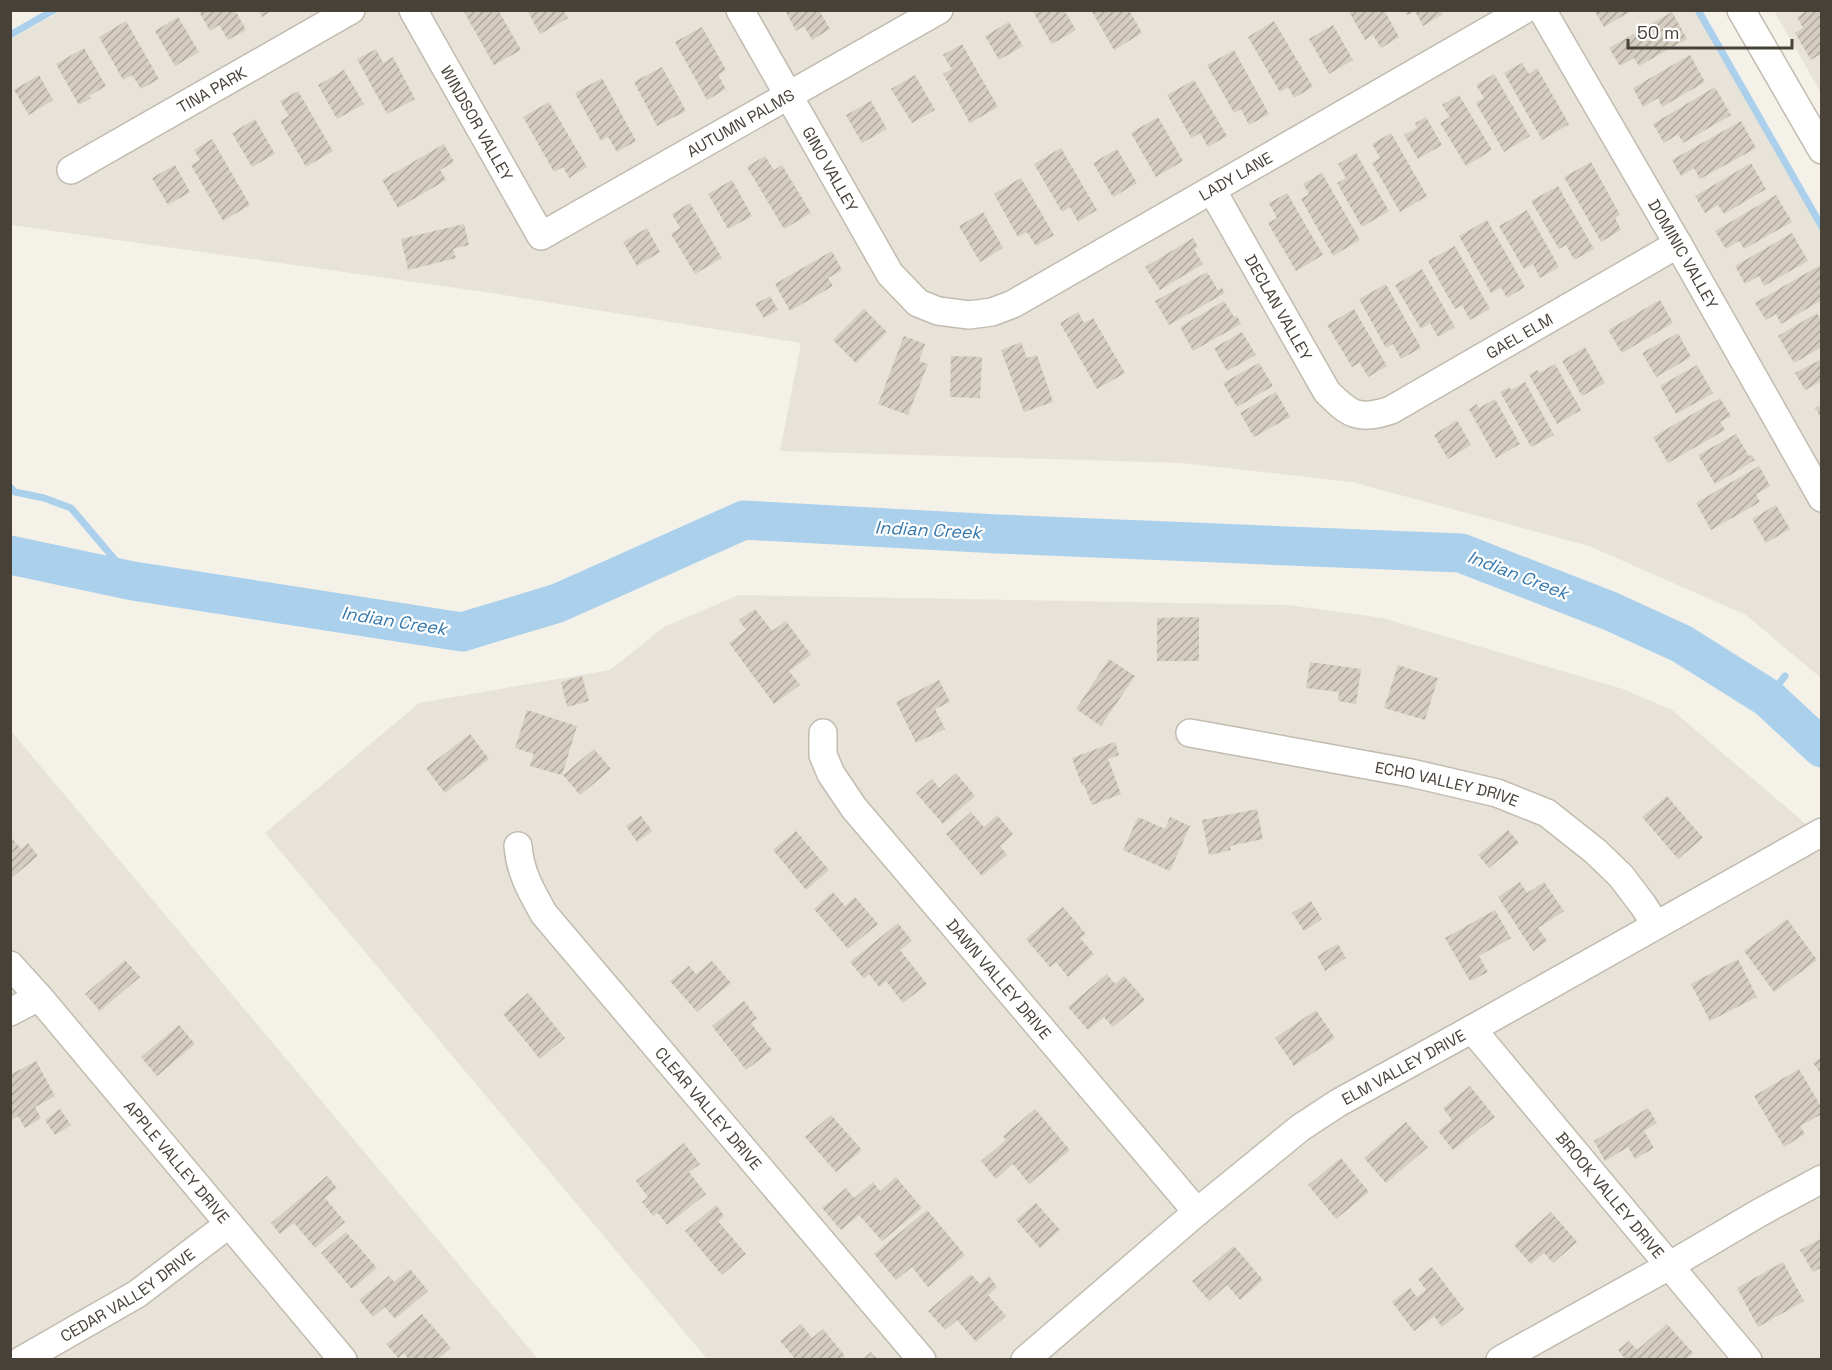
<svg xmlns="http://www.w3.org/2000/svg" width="1832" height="1370" viewBox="0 0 1832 1370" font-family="'Space Grotesk',sans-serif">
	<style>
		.residential { fill: #e7e3d8 }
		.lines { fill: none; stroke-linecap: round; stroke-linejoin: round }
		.stream { stroke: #aad0ec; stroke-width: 7 }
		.river { stroke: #aad0ec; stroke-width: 39 }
		.building { fill: url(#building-hatch) }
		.minor-casing { stroke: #c2bbaf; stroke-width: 30 }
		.minor { stroke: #fff; stroke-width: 27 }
		.labels { text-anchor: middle; stroke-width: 4.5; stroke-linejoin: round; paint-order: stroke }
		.street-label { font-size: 16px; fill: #474138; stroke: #fff }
		.water-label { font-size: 18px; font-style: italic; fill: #3779ad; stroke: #fff }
	</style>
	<defs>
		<pattern id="building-hatch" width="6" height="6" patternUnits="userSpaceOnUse" patternTransform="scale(1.5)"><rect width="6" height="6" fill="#d5cdbf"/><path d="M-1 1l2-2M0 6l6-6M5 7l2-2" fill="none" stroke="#afa89c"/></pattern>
	</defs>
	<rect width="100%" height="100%" fill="#f4f1e9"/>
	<g class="residential">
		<path d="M61,11H1698L1821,223V678L1746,615L1589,546L1352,482L1182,463L780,451L801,343L485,292L11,225V39Z"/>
		<path d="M1774,11H1821V93Z"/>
		<path d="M739,595L1288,605L1383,618L1623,689L1672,710L1821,837V1359H707L265,833L419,703L610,670L664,627Z"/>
		<path d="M11,731L538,1359H11Z"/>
	</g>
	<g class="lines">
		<g class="stream">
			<path d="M1698,10L1822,227"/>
			<path d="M10,35L54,10"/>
			<path d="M10,487L15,492L44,498L71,508L133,581"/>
			<path d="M1768,698L1785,676"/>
		</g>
		<path class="river" d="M10,555L133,581L462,632L558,603L744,520L998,534L1461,553L1610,611L1682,644L1768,698L1822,748"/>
	</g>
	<g class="building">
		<path d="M198,10H235L246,30L228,40L219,25L210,31Z"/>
		<path d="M258,10H273L262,17Z"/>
		<path d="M463,10H498L521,50L494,65Z"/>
		<path d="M527,10H563L568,18L540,34Z"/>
		<path d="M785,10H819L830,29L812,40L804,26L796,31Z"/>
		<path d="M1032,10H1064L1076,30L1052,44Z"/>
		<path d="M1091,10H1129L1142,33L1114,50Z"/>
		<path d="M1348,10H1384L1399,37L1381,48L1373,35L1365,40Z"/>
		<path d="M1405,10H1440L1443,14L1423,26L1415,11L1407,15Z"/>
		<path d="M1594,10H1633L1604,27Z"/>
		<path d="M1808,10H1822V53L1811,60L1795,33L1803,28L1797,17Z"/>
		<path d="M1672,12L1687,39L1639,66L1634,58L1620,66L1609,48Z"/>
		<path d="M178,17L199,52L175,66L155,31Z"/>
		<path d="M126,21L159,79L141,89L132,75L123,80L99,37Z"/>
		<path d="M1274,21L1313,87L1294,98L1288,87L1280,92L1248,37Z"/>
		<path d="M1009,22L1023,46L999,60L985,36Z"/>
		<path d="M1333,25L1353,60L1329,74L1309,39Z"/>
		<path d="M702,27L726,70L718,75L726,89L707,100L675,42Z"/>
		<path d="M962,44L998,107L970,123L943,74L952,69L943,55Z"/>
		<path d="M84,48L106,86L89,96L91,98L79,105L56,64Z"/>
		<path d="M376,49L383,63L393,57L415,99L387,114L357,59Z"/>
		<path d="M1234,50L1269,114L1249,125L1241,109L1234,113L1207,65Z"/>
		<path d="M1690,55L1705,82L1662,107L1658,98L1643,107L1633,88Z"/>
		<path d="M1522,63L1529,74L1537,68L1569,124L1542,140L1504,73Z"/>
		<path d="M662,67L686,111L657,126L634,82Z"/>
		<path d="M344,70L364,104L337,119L318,85Z"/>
		<path d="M1494,74L1530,136L1504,152L1476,103L1484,98L1476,85Z"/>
		<path d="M39,75L53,100L29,115L14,90Z"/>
		<path d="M915,75L935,110L912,123L891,89Z"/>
		<path d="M602,78L636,141L617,152L608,137L601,141L575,93Z"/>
		<path d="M1194,80L1227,136L1208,147L1200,133L1191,138L1167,95Z"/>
		<path d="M1715,87L1731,115L1683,143L1678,134L1664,143L1653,124Z"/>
		<path d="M298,91L333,151L306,167L280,121L289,116L280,101Z"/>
		<path d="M1459,95L1492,150L1466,166L1440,123L1450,117L1442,105Z"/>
		<path d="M871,101L887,129L862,143L846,115Z"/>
		<path d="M549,102L587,167L569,178L563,167L554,172L523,117Z"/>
		<path d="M1158,117L1183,161L1156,177L1131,133Z"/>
		<path d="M1426,117L1442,145L1418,159L1404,135L1417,128L1415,123Z"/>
		<path d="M255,119L275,154L252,167L232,133Z"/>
		<path d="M1741,121L1756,148L1700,179L1694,168L1681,176L1672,160Z"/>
		<path d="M1391,133L1427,196L1400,212L1372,163L1380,158L1372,144Z"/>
		<path d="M212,139L250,205L223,221L191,165L200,160L194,150Z"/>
		<path d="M444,144L454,162L440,170L446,180L398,208L382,180Z"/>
		<path d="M1061,148L1097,210L1078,222L1070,207L1062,212L1034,164Z"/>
		<path d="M1117,149L1137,183L1113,197L1093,163Z"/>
		<path d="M1356,153L1389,211L1362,227L1337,183L1346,178L1338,164Z"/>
		<path d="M765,156L774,170L782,165L811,213L784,229L747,167Z"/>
		<path d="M1591,162L1620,215L1615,218L1621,230L1601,242L1564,177Z"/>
		<path d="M1751,163L1766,189L1724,214L1718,205L1705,213L1695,196Z"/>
		<path d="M175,165L190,192L168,205L152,178Z"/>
		<path d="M1322,173L1360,240L1333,256L1301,199L1309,194L1303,184Z"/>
		<path d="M1021,178L1054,235L1036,246L1027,232L1018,237L994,194Z"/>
		<path d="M732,180L752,216L728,229L708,194Z"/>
		<path d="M1558,186L1594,249L1574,260L1566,245L1559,249L1531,201Z"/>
		<path d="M1287,193L1323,255L1296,271L1268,223L1277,218L1269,203Z"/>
		<path d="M1776,195L1792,222L1744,249L1739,241L1726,249L1715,231Z"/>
		<path d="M690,203L722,258L695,274L671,234L680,228L672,214Z"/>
		<path d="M1527,210L1559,267L1540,278L1533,264L1524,269L1499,226Z"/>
		<path d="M983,212L1003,248L980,262L959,226Z"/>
		<path d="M1487,220L1525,287L1507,298L1501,287L1491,293L1459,236Z"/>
		<path d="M464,224L469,245L453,249L456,258L408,270L401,239Z"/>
		<path d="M647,228L660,252L637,266L623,242Z"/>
		<path d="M1792,233L1808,261L1764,286L1759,276L1745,284L1735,266Z"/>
		<path d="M1193,238L1198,247L1194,249L1203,264L1160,290L1145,267Z"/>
		<path d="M1455,246L1490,309L1470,320L1462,305L1455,309L1428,261Z"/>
		<path d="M832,251L842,270L828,278L833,286L790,311L775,284Z"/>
		<path d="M1822,264V300L1781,324L1776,314L1766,320L1755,303Z"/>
		<path d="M1422,269L1455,327L1438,337L1430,323L1421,329L1395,285Z"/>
		<path d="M1207,272L1218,290L1222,288L1225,293L1169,325L1155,301Z"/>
		<path d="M1386,284L1421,348L1401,359L1393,344L1386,348L1359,299Z"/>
		<path d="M770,296L778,310L764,318L755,304Z"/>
		<path d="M1660,300L1673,323L1622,353L1608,330Z"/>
		<path d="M1224,301L1234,317L1237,316L1241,324L1193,351L1180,327Z"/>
		<path d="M864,309L887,332L856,363L833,340Z"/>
		<path d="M1354,309L1387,366L1368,377L1360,363L1352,367L1327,325Z"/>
		<path d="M1078,312L1084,323L1093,318L1125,373L1097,389L1060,323Z"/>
		<path d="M1817,313L1822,322V347L1794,363L1778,336Z"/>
		<path d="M1242,332L1256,355L1227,371L1214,348Z"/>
		<path d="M1678,333L1691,357L1656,377L1642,353Z"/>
		<path d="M904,336L925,344L919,361L928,364L908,415L878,404Z"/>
		<path d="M1021,342L1027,358L1037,355L1053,402L1024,412L1001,350Z"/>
		<path d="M1585,347L1605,383L1582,396L1562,361Z"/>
		<path d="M951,356L982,357L980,398L950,397Z"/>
		<path d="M1822,359V381L1805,390L1795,373Z"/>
		<path d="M1259,363L1273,386L1237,407L1223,383Z"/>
		<path d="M1555,364L1581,410L1557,424L1529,375L1538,370L1539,373Z"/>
		<path d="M1697,365L1713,393L1676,414L1660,386Z"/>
		<path d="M1525,382L1554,435L1531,447L1500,392L1509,387L1511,390Z"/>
		<path d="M1276,392L1290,417L1254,437L1240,413Z"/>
		<path d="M1720,398L1731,416L1720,422L1725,430L1668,463L1653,437Z"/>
		<path d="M1495,399L1520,444L1496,458L1469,409L1477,404L1479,408Z"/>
		<path d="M1822,405V419L1815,408Z"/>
		<path d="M1457,420L1471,445L1448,459L1434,435Z"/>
		<path d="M1736,434L1749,456L1752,455L1755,460L1715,484L1698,455Z"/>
		<path d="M1759,466L1770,486L1756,494L1760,502L1711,530L1696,503Z"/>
		<path d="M1776,505L1790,529L1766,543L1752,519Z"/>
		<path d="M755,609L772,631L786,621L811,655L789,671L800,685L774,704L729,643L746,630L739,620Z"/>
		<path d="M1199,617V661H1157V618Z"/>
		<path d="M1109,659L1135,676L1101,726L1076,709Z"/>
		<path d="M1310,662L1361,669L1356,704L1338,701L1339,692L1306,688Z"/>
		<path d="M1398,665L1438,678L1425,720L1384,708Z"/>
		<path d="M582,676L589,701L567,707L561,682Z"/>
		<path d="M939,680L950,702L935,709L945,729L916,743L896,702Z"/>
		<path d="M527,710L577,726L562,775L530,766L534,754L515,748Z"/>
		<path d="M470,734L489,759L445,793L426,768Z"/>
		<path d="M1115,742L1119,755L1108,759L1121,794L1092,805L1084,785L1082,786L1072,758Z"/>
		<path d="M594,749L611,769L580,795L563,775Z"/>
		<path d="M956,773L975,796L943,824L916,793L932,779L939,788Z"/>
		<path d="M1667,796L1703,838L1678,859L1642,817Z"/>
		<path d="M1257,809L1263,839L1230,846L1231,850L1209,855L1202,820Z"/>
		<path d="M971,812L984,827L997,815L1013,834L1000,846L1007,855L982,876L946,834Z"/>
		<path d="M641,816L652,831L637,842L626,826Z"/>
		<path d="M1138,817L1165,829L1170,817L1190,826L1170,871L1123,850Z"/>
		<path d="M1508,830L1519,843L1489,868L1478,855Z"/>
		<path d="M796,831L829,870L806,890L773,850Z"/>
		<path d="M10,836L21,849L28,843L38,856L10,879Z"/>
		<path d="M1520,882L1527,893L1544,882L1564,911L1538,928L1547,941L1533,951L1498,897Z"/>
		<path d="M833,892L845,906L855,897L878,924L848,949L814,909Z"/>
		<path d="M1311,901L1322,919L1304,931L1292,913Z"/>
		<path d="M1063,907L1086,934L1080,938L1094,954L1068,977L1056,962L1050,967L1026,939Z"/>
		<path d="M1495,910L1511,938L1479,956L1488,972L1470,981L1445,938Z"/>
		<path d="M1787,919L1817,960L1774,992L1744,951Z"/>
		<path d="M898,923L912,941L900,950L927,984L903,1003L886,981L879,987L869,974L864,979L850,962Z"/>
		<path d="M1338,944L1346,958L1325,971L1317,956Z"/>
		<path d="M1738,959L1757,997L1710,1021L1691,984Z"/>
		<path d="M125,960L140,977L100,1011L85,994Z"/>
		<path d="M712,961L731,983L697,1012L670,981L689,966L696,974Z"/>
		<path d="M1107,974L1115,984L1124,976L1145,1000L1113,1027L1104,1017L1088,1030L1068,1007Z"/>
		<path d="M528,993L565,1038L540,1059L503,1014Z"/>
		<path d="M744,1001L757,1018L751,1023L772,1050L746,1070L712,1026Z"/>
		<path d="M1316,1010L1335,1038L1294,1066L1275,1038Z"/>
		<path d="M179,1025L195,1044L157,1076L141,1057Z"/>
		<path d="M1822,1057V1075L1813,1063Z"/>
		<path d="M36,1061L55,1096L35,1107L41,1118L25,1128L18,1116L10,1121V1087L12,1086L10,1075Z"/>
		<path d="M1799,1069L1822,1108V1114L1800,1126L1805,1134L1784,1147L1754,1096Z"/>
		<path d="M1470,1086L1495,1117L1453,1150L1438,1131L1452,1120L1443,1108Z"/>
		<path d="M1648,1108L1657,1123L1644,1131L1654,1148L1635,1159L1628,1147L1605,1161L1594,1141Z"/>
		<path d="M60,1109L71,1125L55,1135L45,1120Z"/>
		<path d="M1035,1109L1070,1150L1029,1184L1013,1164L996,1179L981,1161L1006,1140L1003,1136Z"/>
		<path d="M831,1115L862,1150L836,1172L805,1137Z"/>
		<path d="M1406,1122L1428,1147L1386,1183L1364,1158Z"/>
		<path d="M684,1143L700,1164L689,1172L706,1194L667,1225L658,1213L653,1216L642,1202L648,1197L636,1181Z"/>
		<path d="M1341,1158L1369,1192L1336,1219L1308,1185Z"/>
		<path d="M327,1176L337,1188L325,1198L345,1222L315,1248L294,1223L280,1234L271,1223Z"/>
		<path d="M896,1177L922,1208L882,1241L859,1215L841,1230L822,1208L846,1188L854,1198L873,1182L880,1191Z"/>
		<path d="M1036,1203L1060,1230L1040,1248L1016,1220Z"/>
		<path d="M716,1205L724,1216L718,1221L746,1254L722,1275L685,1231Z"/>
		<path d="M927,1210L965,1255L928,1287L912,1267L896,1280L874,1254Z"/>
		<path d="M1551,1212L1577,1242L1553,1263L1544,1253L1531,1264L1514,1245Z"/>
		<path d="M346,1232L377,1268L352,1289L321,1253Z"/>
		<path d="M1822,1238V1267L1813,1272L1800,1250Z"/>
		<path d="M1234,1246L1263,1280L1240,1300L1227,1285L1209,1301L1192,1281Z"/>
		<path d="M1783,1262L1804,1301L1758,1327L1737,1288Z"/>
		<path d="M1432,1267L1464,1309L1442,1327L1434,1316L1414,1331L1392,1302L1410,1288L1417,1297L1426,1290L1418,1279Z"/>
		<path d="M410,1269L428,1291L395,1319L385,1307L373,1317L359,1300L389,1276L394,1282Z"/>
		<path d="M971,1274L980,1284L989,1276L997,1287L988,1295L1006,1316L976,1342L957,1320L945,1330L928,1311Z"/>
		<path d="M422,1314L451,1348L437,1360H409L404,1353L398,1358L386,1344Z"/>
		<path d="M801,1324L812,1338L823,1329L845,1356L841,1360H796L780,1341Z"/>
		<path d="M1667,1324L1693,1353L1685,1360H1626L1618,1350L1629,1341L1637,1350Z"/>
		<path d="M871,1352L878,1360H862Z"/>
	</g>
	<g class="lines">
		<g class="minor-casing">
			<g id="minor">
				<path id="s1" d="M413,10L541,236L939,10"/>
				<path id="s2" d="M740,10L890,274L918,303L938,311L969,315L992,312L1013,304L1524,10"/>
				<path id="s3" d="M1542,10L1678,244L1822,498"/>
				<path d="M1741,10L1822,150"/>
				<path id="s4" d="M71,170L351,10"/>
				<path id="s5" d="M1212,190L1327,392C1350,415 1359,421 1391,410L1678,244"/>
				<path id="s6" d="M823,733V755L831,774L854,808L1197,1212"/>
				<path id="s7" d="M1190,733L1411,773L1497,793L1547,813L1595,851L1621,876L1643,905L1656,925"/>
				<path id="s8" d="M518,846C520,872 531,891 544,914L922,1360"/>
				<path id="s9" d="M10,965L39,997L343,1360"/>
				<path d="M10,1012L39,997"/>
				<path id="s10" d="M1472,1029L1748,1360"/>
				<path id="s11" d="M22,1360L137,1294L229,1224"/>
				<path id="s12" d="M1025,1360L1197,1212L1300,1128L1338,1103L1472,1029L1822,832"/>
				<path d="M1500,1360L1669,1266L1759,1213L1822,1179"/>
			</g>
		</g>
		<use href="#minor" class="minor"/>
	</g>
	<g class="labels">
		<g class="street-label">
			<text dy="6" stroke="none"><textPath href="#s4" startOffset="162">TINA PARK</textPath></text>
			<text dy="6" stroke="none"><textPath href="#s1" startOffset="130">WINDSOR VALLEY</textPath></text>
			<text dy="6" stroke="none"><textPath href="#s1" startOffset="489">AUTUMN PALMS</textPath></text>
			<text dy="6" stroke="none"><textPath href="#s2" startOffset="183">GINO VALLEY</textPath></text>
			<text dy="6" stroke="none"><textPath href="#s2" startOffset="699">LADY LANE</textPath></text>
			<text dy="6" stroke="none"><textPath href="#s3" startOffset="282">DOMINIC VALLEY</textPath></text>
			<text dy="6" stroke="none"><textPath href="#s5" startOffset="135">DECLAN VALLEY</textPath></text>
			<text dy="6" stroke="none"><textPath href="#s5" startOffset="453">GAEL ELM</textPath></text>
			<text dy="6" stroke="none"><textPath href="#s7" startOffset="262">ECHO VALLEY DRIVE</textPath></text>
			<text dy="6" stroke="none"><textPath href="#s6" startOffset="308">DAWN VALLEY DRIVE</textPath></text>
			<text dy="6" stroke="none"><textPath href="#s12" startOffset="480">ELM VALLEY DRIVE</textPath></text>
			<text dy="6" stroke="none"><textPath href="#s8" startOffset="328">CLEAR VALLEY DRIVE</textPath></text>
			<text dy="6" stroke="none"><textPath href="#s9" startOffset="258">APPLE VALLEY DRIVE</textPath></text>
			<text dy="6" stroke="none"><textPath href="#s10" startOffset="216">BROOK VALLEY DRIVE</textPath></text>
			<text dy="6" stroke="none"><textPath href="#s11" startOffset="124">CEDAR VALLEY DRIVE</textPath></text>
		</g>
		<g class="water-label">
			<text transform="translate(928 530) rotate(3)" y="6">Indian Creek</text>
			<text transform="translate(1518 575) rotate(21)" y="6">Indian Creek</text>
			<text transform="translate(394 621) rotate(9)" y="6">Indian Creek</text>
		</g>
	</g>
	<rect width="1832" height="1370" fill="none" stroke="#474138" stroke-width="24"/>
	<path d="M1628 39v9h164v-9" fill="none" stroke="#474138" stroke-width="3"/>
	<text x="1637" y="39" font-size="18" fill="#474138" stroke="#ffffff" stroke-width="4.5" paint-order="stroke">50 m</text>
</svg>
